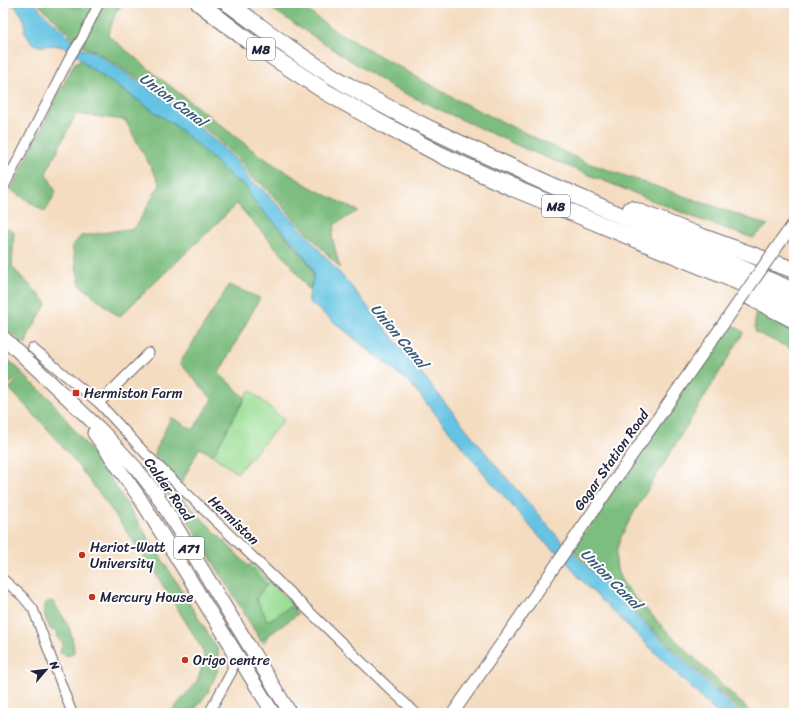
<svg xmlns="http://www.w3.org/2000/svg" width="797" height="716" viewBox="0 0 797 716" font-family="Sriracha,sans-serif">
	<style>
		.green { fill: #9cde96; stroke: #5f8068 }
		.forest { fill: #7dbd7f; stroke: #50705d }
		.water { fill: #65c4e3; stroke: #44738f }
		.lines { fill: none; stroke-linecap: round; stroke-linejoin: round }
		.minor-casing { stroke: #6c636a; stroke-width: 11 }
		.tertiary-casing { stroke: #6c636a; stroke-width: 13 }
		.primary-casing { stroke: #6c636a; stroke-width: 15 }
		.motorway-casing { stroke: #6c636a; stroke-width: 18 }
		.minor { stroke: #fff; stroke-width: 9 }
		.tertiary { stroke: #fff; stroke-width: 11 }
		.primary { stroke: #fff; stroke-width: 13 }
		.motorway { stroke: #fff; stroke-width: 16 }
		.tertiary-bridge-casing { stroke: #6c636a; stroke-width: 13; stroke-linecap: butt }
		.tertiary-bridge { stroke: #fff; stroke-width: 11 }
		.poi-dot { fill: #c8321e; stroke: #fff; stroke-width: 1.5 }
		.labels { text-anchor: middle; stroke-width: 4; stroke-linejoin: round; paint-order: stroke }
		.shield { fill: #fff; stroke: #646476; stroke-width: 1 }
		.shield-label { font-size: 13px; font-weight: bold; fill: #22223b }
		.poi-label { font-size: 14px; fill: #22223b; stroke: #fff; text-anchor: start }
		.street-label { font-size: 14px; fill: #22223b; stroke: #fff }
		.water-label { font-size: 15px; font-style: italic; fill: #395b76; stroke: #fff }
	</style>
	<rect width="100%" height="100%" fill="#fff"/>
	<filter id="ink" filterUnits="userSpaceOnUse"><feTurbulence type="fractalNoise" baseFrequency=".025" numOctaves="2"/><feDisplacementMap in="SourceGraphic" scale="8" xChannelSelector="R" yChannelSelector="G"/><feConvolveMatrix kernelMatrix="1 2 1 2 8 2 1 2 1" color-interpolation-filters="sRGB"/></filter>
	<filter id="wash" filterUnits="userSpaceOnUse"><feTurbulence type="fractalNoise" baseFrequency=".012" numOctaves="4" result="noise"/><feDisplacementMap in="SourceGraphic" scale="16" xChannelSelector="R" yChannelSelector="G"/><feGaussianBlur stdDeviation="0.9" result="paint"/><feColorMatrix in="noise" values="0 0 0 0 0 0 0 0 0 0 0 0 0 0 0 0 0 1.4 0 .05"/><feComposite in="paint" operator="in"/></filter>
	<g filter="url(#wash)">
		<rect width="100%" height="100%" fill="#f4dcc0"/>
		<g class="green">
			<path d="M250,390L284,420L237,473L204,449Z"/>
			<path d="M251,564L297,608L291,611L271,629L264,643L227,581Z"/>
		</g>
		<g class="forest">
			<path d="M37,3H62L63,5L86,6L88,3H123L116,12L108,35L156,75L259,155L312,188L358,211L335,224L332,237L340,268L275,198L260,183L250,177L247,170L239,160L199,123L167,98L94,50L84,47L75,42L69,33Z"/>
			<path d="M263,3H298L331,28L455,99L585,162L768,225L753,238L698,219L523,148L391,87Z"/>
			<path d="M81,59L85,64L174,125L202,149L236,181L242,183L247,188L254,200L306,259L313,273V279L309,290L291,265L237,204L119,317L80,285L72,246L81,236L135,228L160,184L125,120L76,114L46,173L56,192L45,212L11,190L74,64Z"/>
			<path d="M3,226L14,232L12,267L47,303L28,336L26,344L3,328Z"/>
			<path d="M229,285L260,298L219,373L245,398L213,455L199,448L181,484L154,454L171,417L193,430L212,399L180,363Z"/>
			<path d="M758,301L794,320V350L755,332V317Z"/>
			<path d="M729,323L744,332L636,509C626,527 612,548 617,569C620,584 635,597 645,608C679,645 716,679 752,713H742L633,611L573,550Z"/>
			<path d="M3,355L23,373L15,380L3,387Z"/>
			<path d="M23,375L49,398L99,461L169,570L218,650L219,666L218,670L208,692L192,713H170L197,681L205,659L202,649C157,573 110,503 53,435C39,419 23,404 9,388Z"/>
			<path d="M156,472L267,585L256,598L268,621L291,606L298,614L261,641L184,514L152,475Z"/>
			<path d="M52,601C65,619 73,629 74,652L69,656L60,653L61,648L63,644L61,641L58,639L57,631L51,630L46,620L43,607L47,602Z"/>
			<path d="M237,708L247,710L249,713H229Z"/>
		</g>
		<path class="water" d="M11,3H34L46,16L67,34L72,41L82,49L93,51L165,99L203,130L233,157L244,170L248,178L252,183L260,187L293,220L351,286L497,467L557,536L627,607L739,713H717L580,579L562,555L544,542L487,477L409,382L309,302C308,292 315,280 313,272C308,252 268,219 254,201C250,195 248,187 242,183C242,183 237,181 236,181L202,149L174,125L85,64C80,57 71,50 62,47C45,40 38,57 24,31C28,19 19,11 11,3Z"/>
	</g>
	<g filter="url(#ink)">
		<g class="lines">
			<g class="minor-casing">
				<g id="minor">
					<path d="M3,189L69,59L82,38L99,3"/>
					<path d="M32,348L99,403L145,453L394,693L416,713"/>
					<path d="M99,403L149,353"/>
					<path d="M3,579L23,597L33,609L72,713"/>
					<path d="M209,713L232,671V656L229,649"/>
				</g>
			</g>
			<g class="tertiary-casing">
				<g id="tertiary">
					<path d="M786,234L794,223"/>
					<path d="M453,713L724,323"/>
				</g>
			</g>
			<g class="primary-casing">
				<g id="primary">
					<path d="M3,337L102,431L136,468L157,495L290,713"/>
					<path d="M94,433L139,497L273,713"/>
				</g>
			</g>
			<g class="motorway-casing">
				<g id="motorway">
					<path d="M199,3L247,40L326,92L377,121L441,155L513,188L794,305"/>
					<path d="M228,3C267,32 307,62 349,86C411,122 476,151 542,181C625,218 710,255 794,291"/>
					<path d="M631,209L697,235L794,270"/>
					<path d="M748,296L794,320"/>
				</g>
			</g>
			<use href="#minor" class="minor"/>
			<use href="#tertiary" class="tertiary"/>
			<use href="#primary" class="primary"/>
			<use href="#motorway" class="motorway"/>
			<g class="tertiary-bridge-casing">
				<path id="tertiary-bridge" d="M724,323L786,234"/>
			</g>
			<use href="#tertiary-bridge" class="tertiary-bridge"/>
		</g>
	</g>
	<g class="poi-dot">
		<rect x="72" y="389" width="8" height="8" rx="2"/>
		<circle cx="82" cy="555" r="4"/>
		<circle cx="92" cy="597" r="4"/>
		<circle cx="185" cy="660" r="4"/>
	</g>
	<g class="labels">
		<g class="shield">
			<rect x="247" y="38" width="28" height="22" rx="3"/>
			<rect x="542" y="195" width="28" height="22" rx="3"/>
			<rect x="174" y="537" width="30" height="22" rx="3"/>
		</g>
		<g class="shield-label">
			<text x="261" y="54">M8</text>
			<text x="556" y="211">M8</text>
			<text x="189" y="553">A71</text>
		</g>
		<g class="poi-label">
			<text x="84" y="398">Hermiston Farm</text>
			<text x="90" y="552">Heriot-Watt<tspan x="90" dy="16">University</tspan></text>
			<text x="100" y="602">Mercury House</text>
			<text x="193" y="665">Origo centre</text>
		</g>
		<g class="street-label">
			<text transform="translate(611 460) rotate(-55)" y="5">Gogar Station Road</text>
			<text transform="translate(169 489) rotate(55)" y="5">Calder Road</text>
			<text transform="translate(234 520) rotate(44)" y="5">Hermiston</text>
		</g>
		<g class="water-label">
			<text transform="translate(173 100) rotate(37)" y="5">Union Canal</text>
			<text transform="translate(399 336) rotate(50)" y="5">Union Canal</text>
			<text transform="translate(611 579) rotate(45)" y="5">Union Canal</text>
		</g>
	</g>
	<rect width="797" height="716" fill="none" stroke="#fff" stroke-width="16"/>
	<g transform="translate(46 670) rotate(62)" stroke="#ffffff" stroke-width="3" paint-order="stroke">
	<path d="M0-3L7 15L0 10L-7 15Z" fill="#22223b"/>
	<text y="-6" font-size="11" font-weight="bold" text-anchor="middle" fill="#22223b">N</text>
	</g>
</svg>
